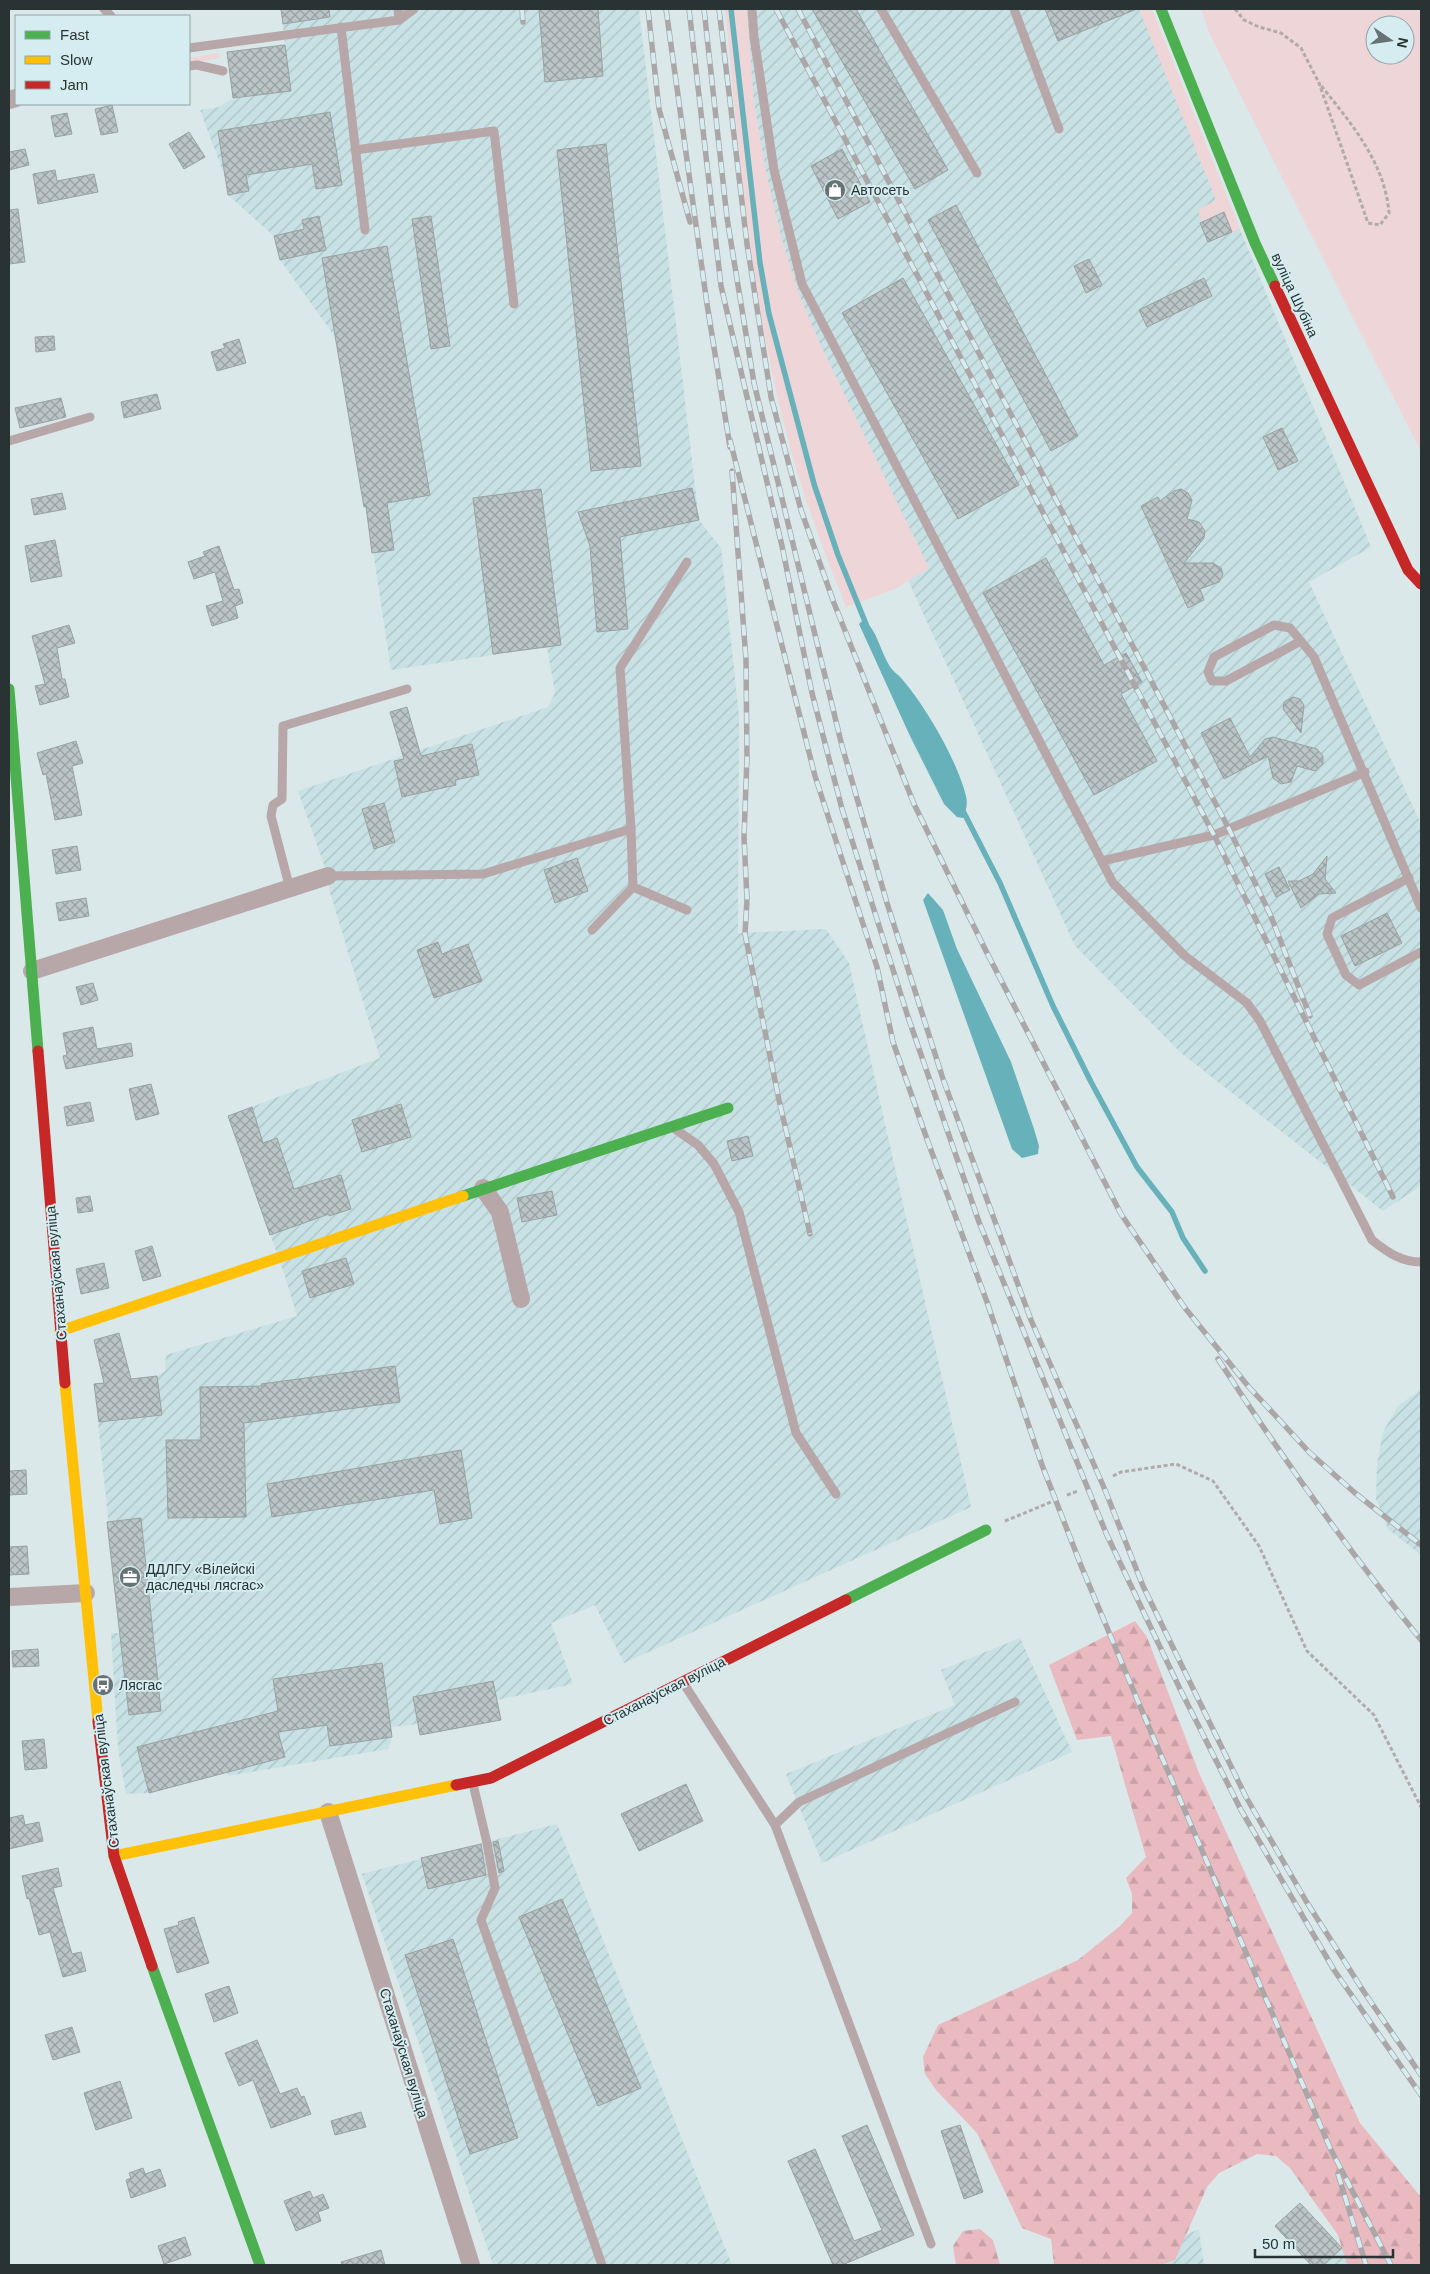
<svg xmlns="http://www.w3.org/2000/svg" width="1430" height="2274" viewBox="0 0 1430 2274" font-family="Arial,sans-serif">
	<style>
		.industrial { fill: url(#industrial-furrows) }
		.green { fill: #eed5d8; fill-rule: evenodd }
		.forest { fill: url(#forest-firs) }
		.water { fill: #66b1ba }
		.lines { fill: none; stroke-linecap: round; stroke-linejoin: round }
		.stream { stroke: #66b1ba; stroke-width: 5.5 }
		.building { fill: url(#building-cross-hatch); stroke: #98a2a3 }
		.path { stroke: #b0aaab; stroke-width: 3; stroke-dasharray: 4 2.5; stroke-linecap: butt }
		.lane { stroke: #b8a7a9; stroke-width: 9 }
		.street { stroke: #b8a7a9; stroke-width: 18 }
		.fast { stroke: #4caf50; stroke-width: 11 }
		.slow { stroke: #ffc107; stroke-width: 11 }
		.jam { stroke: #c62828; stroke-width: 11 }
		.rail-casing { stroke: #aba6a8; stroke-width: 5.5 }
		.rail { stroke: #d5edf0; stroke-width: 4; stroke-dasharray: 11; stroke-linecap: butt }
		.labels { text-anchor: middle; stroke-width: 4; stroke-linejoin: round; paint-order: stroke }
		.poi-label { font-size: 14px; fill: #293334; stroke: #d5edf0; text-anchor: start }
		.street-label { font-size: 14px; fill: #293334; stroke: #d5edf0 }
	</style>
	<defs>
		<pattern id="industrial-furrows" width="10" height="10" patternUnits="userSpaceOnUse" patternTransform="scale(1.25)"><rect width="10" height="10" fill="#c8e1e4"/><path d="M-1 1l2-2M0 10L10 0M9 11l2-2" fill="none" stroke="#acc2c4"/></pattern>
		<pattern id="forest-firs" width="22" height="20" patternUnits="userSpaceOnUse" patternTransform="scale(1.25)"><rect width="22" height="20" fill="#e9bac0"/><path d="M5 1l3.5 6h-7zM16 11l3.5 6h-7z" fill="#c8a0a6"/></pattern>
		<pattern id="building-cross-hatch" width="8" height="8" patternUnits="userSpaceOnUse" patternTransform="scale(1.25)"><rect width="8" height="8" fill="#bbc5c7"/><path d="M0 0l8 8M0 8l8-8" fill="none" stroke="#98a1a2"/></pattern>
	</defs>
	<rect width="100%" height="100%" fill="#dbe8ea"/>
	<g class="industrial">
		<path d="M281,9H639L699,520L721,548L739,716L738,933L826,929L849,963L971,1507L624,1663L595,1605L551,1623L573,1684L497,1700L501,1720L420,1735L418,1724L391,1727L392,1737L388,1749L228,1776L227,1772L149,1793L126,1794L118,1749L111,1633H120L94,1384L157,1376L165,1371L166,1355L297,1316L284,1273L228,1116L380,1058L329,889L328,876L298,791L548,707L555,693L547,647L391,670L370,531L335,337L280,260L274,236L228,195L226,180L200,110L219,107L233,98L227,52L285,44Z"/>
		<path d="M740,9H1149L1371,547L1309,582L1421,824V1186L1383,1211L1181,1053L1075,946L786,313Z"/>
		<path d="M1421,1389V1555L1388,1529L1376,1499L1377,1464L1383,1432L1398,1406Z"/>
		<path d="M1020,1638L1072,1752L822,1863L786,1774L955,1705L941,1670Z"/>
		<path d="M557,1824L732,2265H493L362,1874Z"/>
		<path d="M1199,2229L1204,2265H1119Z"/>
		<path d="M1342,2248L1380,2265H1324Z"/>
	</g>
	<g class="green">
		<path d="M725,9H747L754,104L767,176L782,240L799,294L821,346L929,568L895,589L846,607C823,549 800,489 785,428C750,291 739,149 725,9Z"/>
		<path d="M1139,9H1152L1240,229L1232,232L1223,212L1202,222L1198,210L1216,200Z"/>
		<path d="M1201,9H1421V452L1210,35ZM1375,25H1405V55H1375Z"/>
		<path d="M219,53L220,58L189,63V58Z"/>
	</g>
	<g class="forest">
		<path d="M1135,1621L1147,1637L1199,1773L1360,2123L1421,2197V2265H1347L1338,2235L1290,2168L1276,2156L1257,2154L1219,2173L1207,2187L1175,2260L1160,2265H1054L1051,2239L1022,2228L977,2133L936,2090L925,2074L923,2057L938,2025L1078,1960L1120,1926L1132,1913V1894L1126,1878L1146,1857L1111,1736L1077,1740L1049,1665Z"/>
		<path d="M980,2229L993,2240L1000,2265H956L953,2246L963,2231Z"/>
	</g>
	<g class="water">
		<path d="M864,619C877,631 880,650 889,665C892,671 898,674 902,679C926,707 957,760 966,796C968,804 966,811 963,818L957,817L944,804L910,736L859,624Z"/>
		<path d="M928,893L943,910L957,949L1011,1062L1034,1129L1039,1146L1038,1154L1022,1158L1012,1149L923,900Z"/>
	</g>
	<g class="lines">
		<g class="stream">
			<path d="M731,9L760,263L769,314L814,484L838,555L866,624"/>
			<path d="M961,807L1000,883L1053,1006L1091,1082L1137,1167L1172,1212L1183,1238L1205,1271"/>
		</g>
	</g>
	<g class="building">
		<path d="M281,9H329L330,17L283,24Z"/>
		<path d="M539,9H598L603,76L545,82Z"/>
		<path d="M812,9H856L948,170L915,189Z"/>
		<path d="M1045,9H1137L1058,41Z"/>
		<path d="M285,45L291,91L233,98L227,52Z"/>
		<path d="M112,105L118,132L101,135L95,109Z"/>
		<path d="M330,112L342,185L316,189L312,164L246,175L249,191L228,195L218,131Z"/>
		<path d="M67,113L72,134L55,137L51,116Z"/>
		<path d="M189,132L205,157L184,169L169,144Z"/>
		<path d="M606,144L641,466L591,471L557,150Z"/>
		<path d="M25,149L29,165L9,170V152Z"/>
		<path d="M842,149L870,202L838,219L811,166Z"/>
		<path d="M55,170L57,181L94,174L98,192L38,204L33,174Z"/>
		<path d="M956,205L1078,436L1051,451L928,220Z"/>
		<path d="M18,209L25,262L9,264V210Z"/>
		<path d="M1224,212L1232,232L1208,242L1200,223Z"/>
		<path d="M319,216L326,250L280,260L274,236L304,229L302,220Z"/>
		<path d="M431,216L450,346L431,349L412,219Z"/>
		<path d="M387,246L430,495L387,503L394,550L372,553L366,506L364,507L322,258Z"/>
		<path d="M1089,259L1102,285L1086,293L1074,266Z"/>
		<path d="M903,278L1019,485L958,519L842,313Z"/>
		<path d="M1204,278L1212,296L1147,327L1139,310Z"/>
		<path d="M54,336L55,350L36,352L35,337Z"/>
		<path d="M239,339L246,363L217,371L211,352L225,348L223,344Z"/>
		<path d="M157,394L161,409L124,418L121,402Z"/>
		<path d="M61,398L66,417L20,428L15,408Z"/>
		<path d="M1282,428L1298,461L1278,470L1263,437Z"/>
		<path d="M692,488L699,520L620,537L628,629L597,632L590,546L578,512Z"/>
		<path d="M541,489L561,645L493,654L473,498Z"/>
		<path d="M1181,489L1188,493L1192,500L1187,519L1199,522L1205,531L1204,538L1184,563H1213L1221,568L1223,574L1219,582L1200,589L1204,600L1188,608L1141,506L1158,497L1160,501L1174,491Z"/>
		<path d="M62,493L66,509L34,515L31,499Z"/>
		<path d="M55,540L62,576L31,582L25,546Z"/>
		<path d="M219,546L234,590L239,589L243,603L235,606L238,618L212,626L206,606L223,601L215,572L194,579L188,562L205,556L203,552Z"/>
		<path d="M1046,558L1104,665L1126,653L1142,682L1121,694L1157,761L1094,795L983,593Z"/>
		<path d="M69,625L75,643L57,648L62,679H65L69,697L40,705L35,686L45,684L32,636Z"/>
		<path d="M1293,697L1300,699L1304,705L1301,733L1283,709L1284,702Z"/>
		<path d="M407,707L421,756L472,744L479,775L455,780L456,785L402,797L394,761L404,759L390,712Z"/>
		<path d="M1230,718L1250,757L1265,739L1273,737L1317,749L1323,756V764L1315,771L1297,766L1291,782L1281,784L1273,778L1268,756L1224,779L1201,733Z"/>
		<path d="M76,741L83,763L72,766L82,815L55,820L46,774L43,775L37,753Z"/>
		<path d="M384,803L395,842L374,849L362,809Z"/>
		<path d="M77,846L81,870L56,874L52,850Z"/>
		<path d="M1327,856L1325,879L1336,893L1319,894L1301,908L1288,881H1299L1313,874Z"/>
		<path d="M577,858L588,891L555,903L544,870Z"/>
		<path d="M1279,867L1290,890L1276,897L1265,874Z"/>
		<path d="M86,898L89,916L59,921L56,903Z"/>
		<path d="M1387,913L1402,943L1355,966L1341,936Z"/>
		<path d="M438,942L442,954L468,944L482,981L434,998L417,950Z"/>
		<path d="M93,983L98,1000L81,1005L76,987Z"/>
		<path d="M93,1027L97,1049L131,1043L133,1056L66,1069L63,1056L67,1055L63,1033Z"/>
		<path d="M151,1084L159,1114L136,1120L129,1089Z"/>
		<path d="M90,1102L94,1121L67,1126L64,1107Z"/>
		<path d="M401,1104L411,1137L362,1152L352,1120Z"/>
		<path d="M252,1107L263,1143L277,1138L294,1189L341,1175L351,1209L329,1216V1214L270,1235L228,1116Z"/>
		<path d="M748,1136L753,1156L732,1161L727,1141Z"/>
		<path d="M552,1191L557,1215L522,1222L517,1198Z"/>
		<path d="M90,1196L93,1211L78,1213L76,1198Z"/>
		<path d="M152,1246L161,1276L143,1281L135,1251Z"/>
		<path d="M346,1258L354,1284L310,1298L302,1271Z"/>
		<path d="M104,1263L109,1288L81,1294L76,1269Z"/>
		<path d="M119,1333L131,1379L157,1376L162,1415L99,1422L94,1384L104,1383L94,1340Z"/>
		<path d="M395,1366L400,1402L244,1423L246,1517L168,1518L166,1440H201L200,1387L262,1386L261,1384Z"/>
		<path d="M461,1450L472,1518L440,1524L434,1490L272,1517L267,1484Z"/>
		<path d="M26,1470L27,1494L9,1495V1471Z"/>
		<path d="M141,1518L161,1711L129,1715L107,1522Z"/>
		<path d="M27,1546L29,1574L9,1575V1547Z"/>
		<path d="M38,1649L39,1666L13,1667L12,1651Z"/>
		<path d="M382,1663L392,1737L330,1746L327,1725L278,1732L285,1757L149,1793L137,1747L278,1711L273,1679Z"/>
		<path d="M493,1681L501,1720L420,1735L413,1697Z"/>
		<path d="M44,1739L47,1768L25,1770L22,1741Z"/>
		<path d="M686,1784L703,1821L639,1851L621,1814Z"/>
		<path d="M23,1815L25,1825L39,1822L43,1841L9,1849V1818Z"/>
		<path d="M498,1841L504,1871L499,1873L493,1842Z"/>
		<path d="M481,1844L486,1875L428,1889L421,1858Z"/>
		<path d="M58,1868L62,1886L53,1888L61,1916L72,1954L81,1952L86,1971L63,1977L50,1932L39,1935L29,1898L27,1899L22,1876Z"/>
		<path d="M562,1899L641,2088L598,2106L519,1917Z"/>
		<path d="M194,1917L209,1963L177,1973L164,1929L179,1925L178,1922Z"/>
		<path d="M453,1939L518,2138L470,2154L405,1955Z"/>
		<path d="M229,1986L238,2013L214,2022L205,1994Z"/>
		<path d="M72,2027L80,2052L53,2060L45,2035Z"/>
		<path d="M257,2040L280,2094L297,2088L301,2097L304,2096L311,2114L271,2128L253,2080L239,2086L225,2053Z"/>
		<path d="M120,2081L132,2118L96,2130L84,2093Z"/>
		<path d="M361,2112L366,2127L335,2135L331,2121Z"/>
		<path d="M867,2125L914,2235L842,2265H833L788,2161L815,2149L854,2241L882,2230L842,2136Z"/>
		<path d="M960,2125L983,2192L964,2199L941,2131Z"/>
		<path d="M143,2168L145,2174L160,2169L166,2186L131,2198L126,2180L131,2178L129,2173Z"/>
		<path d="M310,2191L313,2198L323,2194L329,2208L318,2212L321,2221L296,2231L284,2201Z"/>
		<path d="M1300,2203L1342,2248L1324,2265H1311L1275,2226Z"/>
		<path d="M185,2237L191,2255L164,2264L158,2246Z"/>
		<path d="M381,2250L385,2265H342L341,2262Z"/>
	</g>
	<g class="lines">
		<g class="path">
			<path d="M1235,9L1244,20L1259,27L1281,33L1301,48L1319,83L1368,223L1380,225L1389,213C1385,162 1350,122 1319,83"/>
			<path d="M1113,1476L1121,1472L1176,1464L1213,1481L1259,1546L1307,1651L1374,1715L1421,1807"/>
			<path d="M1067,1495L1078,1491"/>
			<path d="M1005,1521L1051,1502"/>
		</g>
		<g class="lane">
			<path d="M104,9L111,16"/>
			<path d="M752,9L754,37L774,170L802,284L1113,883L1185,956L1247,1003L1260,1021L1372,1240C1387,1252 1401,1262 1421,1262"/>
			<path d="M881,9L977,173"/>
			<path d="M1014,9L1059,129"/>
			<path d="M399,20L414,9"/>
			<path d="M341,27L365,230"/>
			<path d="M189,48L399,20L398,9"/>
			<path d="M189,66L197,65L223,71"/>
			<path d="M355,150L494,131L514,304"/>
			<path d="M9,441L90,417"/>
			<path d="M1301,641L1226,681H1212L1208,672L1214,657L1274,625L1290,628L1314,657L1421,908"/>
			<path d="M1102,861L1214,835L1365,772"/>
			<path d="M328,876L483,874L631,829"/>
			<path d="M1409,878L1332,918L1327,934L1346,975L1359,985L1421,952"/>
			<path d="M633,887L687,910"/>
			<path d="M290,889L271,816L273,805L282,799L283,726L407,689"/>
			<path d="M592,930L633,887L631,829L620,668L687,562"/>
			<path d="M675,1129L698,1145L714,1164L739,1212L796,1433L836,1494"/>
			<path d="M684,1684L775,1825L799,1802L1015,1702"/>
			<path d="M473,1784L487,1843L495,1888L481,1920L602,2265"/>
			<path d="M775,1825L931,2244"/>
		</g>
		<g class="street">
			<path d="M9,100L16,98"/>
			<path d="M32,971L328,876"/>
			<path d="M483,1188L500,1212L521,1299"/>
			<path d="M9,1597L86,1593"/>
			<path d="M328,1812L471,2265"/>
		</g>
		<g class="fast">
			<path d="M1161,9L1255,243L1275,286"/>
			<path d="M9,689L38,1051"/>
			<path d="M463,1196L728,1108"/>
			<path d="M846,1600L986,1530"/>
			<path d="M152,1966L260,2265"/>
		</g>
		<g class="slow">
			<path d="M60,1331L463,1196"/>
			<path d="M65,1383L98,1721"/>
			<path d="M114,1856L456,1785"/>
		</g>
		<g class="jam">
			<path d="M1275,286L1408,570L1421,584"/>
			<path d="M38,1051L65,1383"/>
			<path d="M98,1721L114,1856L152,1966"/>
			<path d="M456,1785L491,1778L846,1600"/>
		</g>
		<g class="rail-casing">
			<g id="rail">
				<path d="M522,9L523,22"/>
				<path d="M648,9L659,109L690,222"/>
				<path d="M666,9L707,304L730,447"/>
				<path d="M689,9L721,286L782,546L812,693L842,809L908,1017L979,1222L1106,1533L1180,1689L1241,1810L1334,1970L1421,2095"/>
				<path d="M704,9L727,218L754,383L842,746L887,903L943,1079L1031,1320L1105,1490L1143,1586L1246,1797L1306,1901L1364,1992L1421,2075"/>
				<path d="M719,9L747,244L771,397L801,510L834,603L914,804L985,949L1121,1214L1185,1308L1248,1386L1309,1452L1355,1493L1421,1545"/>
				<path d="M776,9L1214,835L1393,1197"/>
				<path d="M798,9L1229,829L1270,914L1310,1016"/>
				<path d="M730,440L815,776L877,967L893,1042L928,1142L987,1302L1042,1465L1082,1568L1145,1718L1331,2150L1391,2265"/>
				<path d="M732,471L746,660L747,758L744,837L747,899L745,934L779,1100L810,1234"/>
				<path d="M1218,1359C1281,1456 1348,1550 1421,1640"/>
				<path d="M1338,2174L1366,2265"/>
			</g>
		</g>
		<use href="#rail" class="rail"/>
	</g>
	<defs>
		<g id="shop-disc" transform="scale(1.125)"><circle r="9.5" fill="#677274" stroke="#d5edf0"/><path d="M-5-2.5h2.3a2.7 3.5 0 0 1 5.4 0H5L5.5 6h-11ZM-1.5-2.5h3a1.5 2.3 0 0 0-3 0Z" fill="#fff"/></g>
		<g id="office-disc" transform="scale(1.125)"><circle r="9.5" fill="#677274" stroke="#d5edf0"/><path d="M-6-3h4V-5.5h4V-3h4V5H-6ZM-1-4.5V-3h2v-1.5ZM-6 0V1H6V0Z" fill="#fff"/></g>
		<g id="bus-disc" transform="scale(1.125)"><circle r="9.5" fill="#677274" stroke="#d5edf0"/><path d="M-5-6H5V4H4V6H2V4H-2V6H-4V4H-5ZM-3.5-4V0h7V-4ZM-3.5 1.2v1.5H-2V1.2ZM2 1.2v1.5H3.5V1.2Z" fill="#fff"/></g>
	</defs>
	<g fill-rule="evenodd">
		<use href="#shop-disc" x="835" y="190"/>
		<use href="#office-disc" x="130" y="1577"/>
		<use href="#bus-disc" x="103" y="1685"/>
	</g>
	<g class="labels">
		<g class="poi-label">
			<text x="851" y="195">Автосеть</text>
			<text x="146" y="1574">ДДЛГУ «Вілейскі<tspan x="146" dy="16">даследчы лясгас»</tspan></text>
			<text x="119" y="1690">Лясгас</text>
		</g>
		<g class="street-label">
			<text transform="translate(1295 295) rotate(65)" y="5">вуліца Шубіна</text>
			<text transform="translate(56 1273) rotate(-95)" y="5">Стаханаўская вуліца</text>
			<text transform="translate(664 1691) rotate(-27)" y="5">Стаханаўская вуліца</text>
			<text transform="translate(106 1781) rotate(-97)" y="5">Стаханаўская вуліца</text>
			<text transform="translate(404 2053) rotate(73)" y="5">Стаханаўская вуліца</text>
		</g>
	</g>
	<rect width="1430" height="2274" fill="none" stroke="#293334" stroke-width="20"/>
	<rect x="15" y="15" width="175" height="90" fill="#d5edf0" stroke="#90a3a5"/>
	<rect x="25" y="31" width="25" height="8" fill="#4caf50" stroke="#90a3a5"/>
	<text x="60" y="40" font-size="15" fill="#293334">Fast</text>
	<rect x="25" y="56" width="25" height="8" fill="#ffc107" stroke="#90a3a5"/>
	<text x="60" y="65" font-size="15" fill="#293334">Slow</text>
	<rect x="25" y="81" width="25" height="8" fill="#c62828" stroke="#90a3a5"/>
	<text x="60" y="90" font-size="15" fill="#293334">Jam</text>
	<g transform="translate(1390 40) rotate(103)"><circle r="24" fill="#d5edf0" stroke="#90a3a5"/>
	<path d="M0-4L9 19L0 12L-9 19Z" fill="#677274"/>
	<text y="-8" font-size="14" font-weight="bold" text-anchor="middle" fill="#293334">N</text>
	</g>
	<path d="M1255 2249v8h138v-8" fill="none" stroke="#293334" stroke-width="2.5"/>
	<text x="1262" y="2249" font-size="15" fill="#293334" stroke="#d5edf0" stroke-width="4" paint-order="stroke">50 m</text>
</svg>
